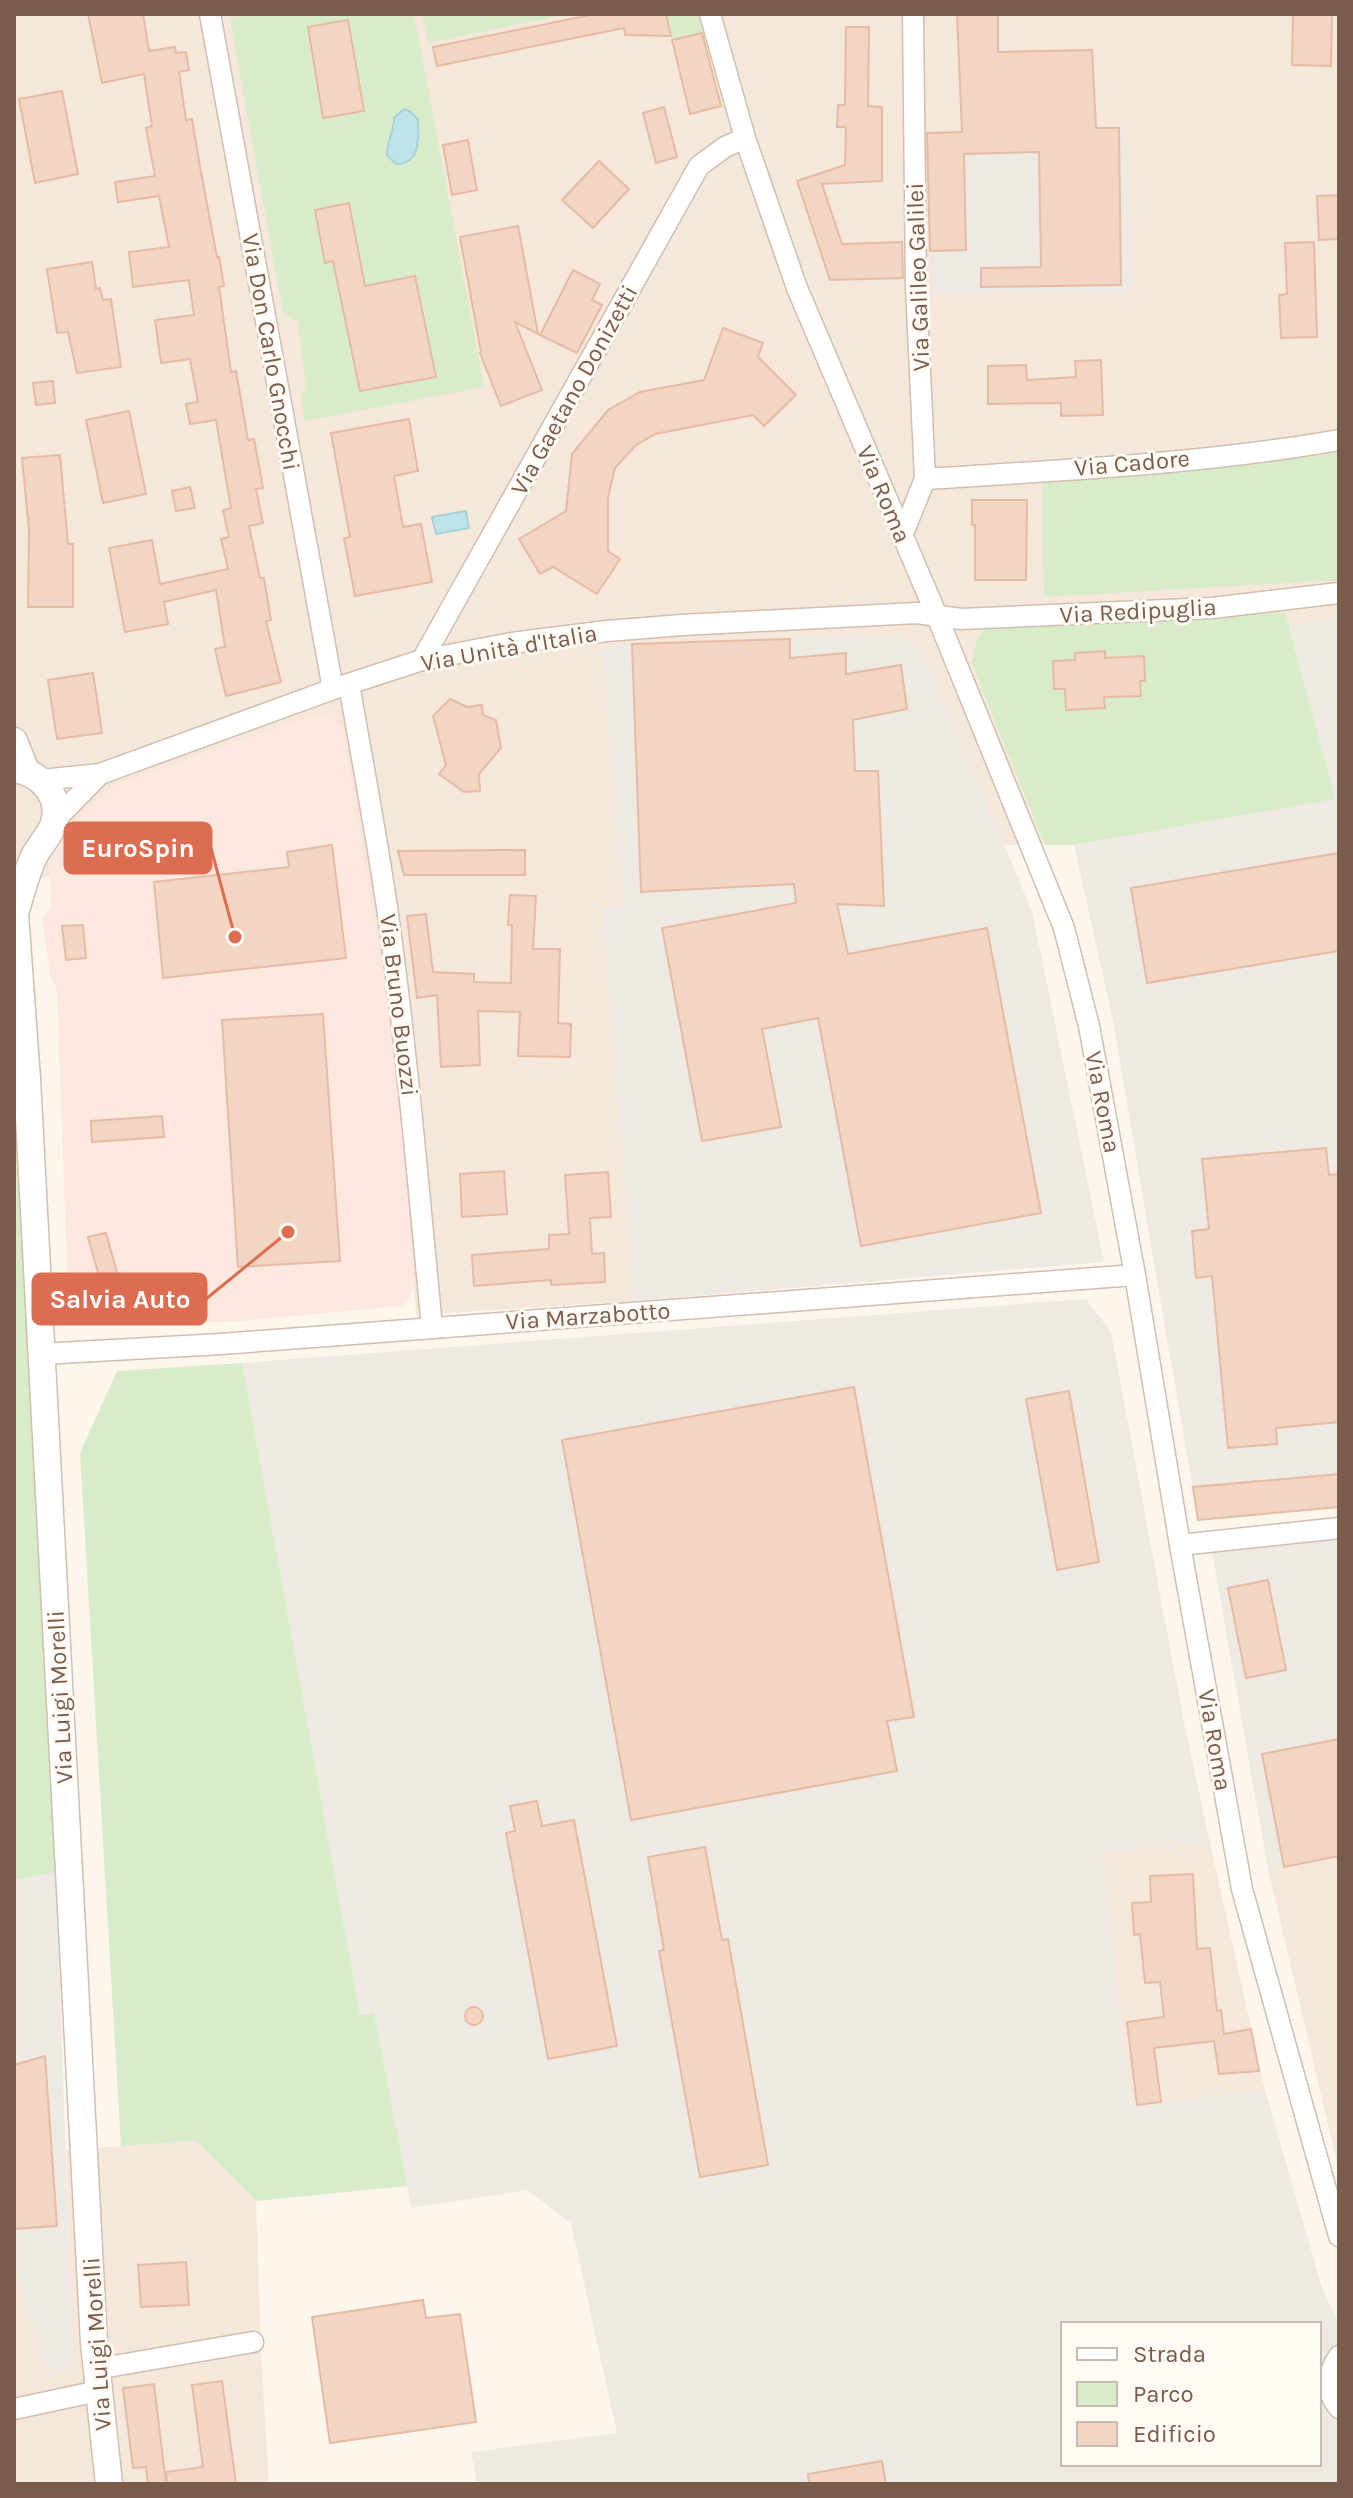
<svg xmlns="http://www.w3.org/2000/svg" width="1353" height="2498" viewBox="0 0 1353 2498" font-family="Karla,sans-serif">
	<style>
		.residential { fill: #f5e8da }
		.commercial { fill: #fde8e0 }
		.industrial { fill: #efe9e4; fill-rule: evenodd }
		.green { fill: #d8ecc9 }
		.water { fill: #bfe3e8; stroke: #a5d3da; stroke-width: 2 }
		.building { fill: #f3d5c3; stroke: #e6bba3; stroke-width: 2 }
		.lines { fill: none; stroke-linecap: round; stroke-linejoin: round }
		.minor-casing { stroke: #d1beb0; stroke-width: 23 }
		.tertiary-casing { stroke: #d1beb0; stroke-width: 29 }
		.minor { stroke: #fff; stroke-width: 20 }
		.tertiary { stroke: #fff; stroke-width: 26 }
		.labels { text-anchor: middle; stroke-width: 6; stroke-linejoin: round; paint-order: stroke }
		.street-label { font-size: 24px; fill: #7a5c4d; stroke: #fffaf3 }
		.leader { fill: none; stroke: #dc6d51; stroke-width: 3 }
		.callout-dot { fill: #dc6d51; stroke: #fffaf3; stroke-width: 3 }
		.callout { fill: #dc6d51; stroke: #dc6d51; stroke-width: 3 }
		.callout-label { font-size: 26px; text-anchor: middle; font-weight: bold; fill: #fff }
	</style>
	<rect width="100%" height="100%" fill="#fdf6ec"/>
	<g class="residential">
		<path d="M14,14H1339V617L1290,625L1074,845H1004L921,648L623,906L601,908L634,1301L416,1315L403,1145L384,985L342,731L49,858L50,877L14,881Z"/>
		<path d="M1210,1843L1265,2090L1130,2106L1102,1852Z"/>
		<path d="M1339,1856V2171L1268,1869Z"/>
		<path d="M196,2141L256,2201L261,2352L269,2484H14V2268L50,2376L73,2364L66,2150Z"/>
	</g>
	<path class="commercial" d="M320,714L329,716L337,722L342,731L384,985L403,1145L414,1285L409,1299L401,1306L242,1321L138,1324L87,1318L76,1310L68,1296L57,990L50,975L42,918L52,908L48,858L88,806L103,793L118,784L310,716Z"/>
	<g class="industrial">
		<path d="M1126,126L1132,294L932,293L927,133Z"/>
		<path d="M1339,617V1507L1198,1520L1112,1016L1074,845L1334,799L1289,625Z"/>
		<path d="M899,635L921,648L1032,911L1104,1262L634,1301L601,907L623,906L601,646Z"/>
		<path d="M1086,1299L1111,1332L1184,1723L1210,1843L1102,1853L1130,2105L1265,2090L1322,2288L1339,2324V2484H477L471,2452L617,2433L571,2224L528,2190L411,2208L374,2014L360,2016L242,1363ZM1063,2324H1319V2464H1063Z"/>
		<path d="M1339,1539V1856L1268,1869L1212,1552Z"/>
		<path d="M56,1872L73,2364L50,2377L14,2268V1880Z"/>
	</g>
	<g class="green">
		<path d="M250,14H414L484,387L305,421L300,395L306,388L298,322L283,313L230,18Z"/>
		<path d="M422,14H569L428,43Z"/>
		<path d="M666,14H698L702,33L672,40Z"/>
		<path d="M1339,453V580L1044,597L1042,480L1260,463Z"/>
		<path d="M1285,612L1335,799L1074,845H1045L972,664L976,642L986,627Z"/>
		<path d="M14,1094L56,1872L14,1880Z"/>
		<path d="M242,1363L360,2015L374,2013L407,2186L256,2201L196,2141L121,2146L80,1453L117,1371Z"/>
	</g>
	<g class="water">
		<path d="M404,109L411,112L418,120C419,140 420,164 396,164L387,155C387,141 394,132 394,118Z"/>
		<path d="M466,511L469,528L436,534L432,517Z"/>
	</g>
	<g class="building">
		<path d="M88,14H143L149,51L175,47L176,53L186,52L189,70L179,72L186,120L192,119L200,167L217,257H219L224,286L219,287L231,372L236,371L248,440L254,439L263,488L256,489L263,523L249,526L260,578H264L271,620L266,621L281,682L226,696L215,649L225,647L216,590L164,602L168,624L125,632L109,548L152,540L160,584L228,569L221,539L229,537L223,510L231,508L216,420L190,424L186,404L198,402L190,359L161,363L155,320L194,315L189,280L133,287L129,252L169,247L159,196L118,202L115,182L155,176L146,128L152,126L144,74L102,83Z"/>
		<path d="M595,14H666L671,36L625,35L624,28L437,66L433,47Z"/>
		<path d="M957,14H998V52L1092,50L1096,128H1119L1121,285L981,287V268L1041,267L1039,152L964,154L966,250L930,251L927,133L962,132Z"/>
		<path d="M1293,14H1332L1331,66L1292,65Z"/>
		<path d="M348,20L364,111L323,118L308,27Z"/>
		<path d="M846,27H869L868,106L882,107V181L822,184L842,244L902,242L903,278L830,280L797,181L845,165L846,127H837L838,105H845Z"/>
		<path d="M702,33L721,106L690,114L672,40Z"/>
		<path d="M62,91L78,174L35,183L19,99Z"/>
		<path d="M664,107L677,157L656,163L643,113Z"/>
		<path d="M468,140L477,190L452,195L443,145Z"/>
		<path d="M599,161L629,189L593,228L562,200Z"/>
		<path d="M1339,195V239L1319,240L1317,196Z"/>
		<path d="M349,203L365,286L415,276L436,377L360,391L333,261L325,263L315,210Z"/>
		<path d="M518,226L538,334L515,322L542,390L501,406L480,353L481,352L460,237Z"/>
		<path d="M1314,242L1317,337L1281,338L1279,295L1287,294L1285,243Z"/>
		<path d="M92,262L96,289L100,288L103,300L111,299L121,367L77,373L68,332L57,333L47,269Z"/>
		<path d="M573,270L600,284L592,300L602,305L577,353L540,335Z"/>
		<path d="M723,328L763,343L758,357L796,395L764,426L753,415L655,434L635,446L615,468L608,497V551L620,559L597,594L553,567L540,574L519,539L566,511L572,454L608,410L640,392L704,380Z"/>
		<path d="M1101,360L1103,415L1061,416V403L988,404V366L1026,365L1027,380L1076,377L1075,361Z"/>
		<path d="M53,381L55,403L36,405L33,383Z"/>
		<path d="M129,411L146,494L103,503L86,420Z"/>
		<path d="M409,419L418,471L394,476L403,527L421,524L432,582L355,596L344,538L350,537L331,433Z"/>
		<path d="M60,455L68,544H73V607H28L29,531L22,458Z"/>
		<path d="M190,487L195,508L176,511L172,491Z"/>
		<path d="M972,500H1027L1026,580H975V525H972Z"/>
		<path d="M790,639V658L846,653V674L901,665L907,709L853,720L855,771H878L884,906L837,904L848,954L987,928L1041,1213L861,1246L818,1018L762,1029L781,1127L702,1141L662,928L796,903L794,884L641,892L632,644Z"/>
		<path d="M1105,651V658L1144,656L1145,681H1140L1141,696L1104,697L1105,708L1066,710L1065,689H1054L1053,661L1075,660V653Z"/>
		<path d="M93,673L102,733L57,739L48,680Z"/>
		<path d="M450,699L467,707L482,705L483,715L496,720L501,748L479,774L480,791L464,792L439,774L446,765L433,716Z"/>
		<path d="M332,845L346,958L163,978L154,882L289,867L287,852Z"/>
		<path d="M525,850V875H404L398,851Z"/>
		<path d="M1339,853V951L1147,983L1131,888Z"/>
		<path d="M510,895L536,896L533,949H560L558,1023L571,1024L570,1057L518,1056L520,1012L478,1011L480,1065L441,1067L437,995L417,998L407,916L426,914L433,972L474,974V982L511,983L512,925H508Z"/>
		<path d="M83,925L86,958L66,960L62,926Z"/>
		<path d="M323,1014L340,1261L238,1267L222,1020Z"/>
		<path d="M162,1116L164,1137L92,1142L91,1121Z"/>
		<path d="M1326,1148L1329,1175L1339,1174V1422L1276,1428L1277,1444L1228,1448L1212,1276L1196,1278L1192,1231L1209,1229L1202,1159Z"/>
		<path d="M504,1171L507,1214L462,1217L460,1174Z"/>
		<path d="M608,1172L611,1217L590,1218L592,1254L604,1253L605,1282L551,1285V1280L474,1286L472,1255L549,1249V1235L569,1234L565,1175Z"/>
		<path d="M106,1233L125,1301L107,1305L88,1237Z"/>
		<path d="M854,1387L914,1717L887,1721L897,1771L631,1820L562,1440Z"/>
		<path d="M1069,1391L1099,1562L1057,1570L1026,1399Z"/>
		<path d="M1339,1474V1507L1198,1520L1193,1487Z"/>
		<path d="M1268,1580L1286,1670L1246,1678L1228,1588Z"/>
		<path d="M1339,1739V1856L1284,1867L1262,1754Z"/>
		<path d="M537,1801L542,1826L574,1820L617,2046L548,2059L506,1833L515,1831L510,1806Z"/>
		<path d="M705,1847L722,1940L728,1939L768,2165L700,2177L659,1951L664,1950L648,1857Z"/>
		<path d="M1193,1874L1197,1949L1210,1948L1217,2011L1221,2010L1224,2034L1251,2029L1259,2071L1219,2074L1214,2041L1154,2048L1161,2102L1137,2105L1127,2022L1164,2017L1160,1982L1145,1983L1140,1934L1134,1935L1132,1903L1151,1902L1150,1876Z"/>
		<circle cx="474" cy="2016" r="9"/>
		<path d="M45,2056L57,2226L14,2229V2065Z"/>
		<path d="M186,2262L189,2305L141,2307L138,2265Z"/>
		<path d="M423,2300L426,2318L460,2314L476,2422L330,2443L312,2317Z"/>
		<path d="M222,2381L236,2484H167L166,2472L203,2467L192,2385Z"/>
		<path d="M154,2384L166,2484H148L146,2467L133,2468L123,2388Z"/>
		<path d="M882,2461L886,2484H809L808,2474Z"/>
	</g>
	<g class="lines">
		<g class="minor-casing">
			<g id="minor">
				<path d="M210,14L333,689"/>
				<path d="M710,14L745,138L797,288L937,616L1064,928L1089,1026L1135,1275L1180,1545L1242,1889L1339,2236"/>
				<path d="M925,479C1063,470 1203,464 1339,440"/>
				<path d="M902,536L925,479L916,287L913,14"/>
				<path d="M422,660L699,166L725,147L745,138"/>
				<path d="M349,684C363,766 379,847 390,929C408,1062 419,1194 432,1327"/>
				<path d="M41,780L100,774L333,689L422,660L512,643L607,631L682,625L917,613L961,619L1212,608L1339,593"/>
				<path d="M54,821L100,774"/>
				<path d="M41,1354L221,1344L1135,1275"/>
				<path d="M1180,1545L1339,1528"/>
				<path d="M1339,2356C1327,2374 1325,2391 1339,2408"/>
				<path d="M96,2369L253,2342"/>
				<path d="M14,2409L98,2391"/>
			</g>
		</g>
		<g class="tertiary-casing">
			<g id="tertiary">
				<path d="M14,741L26,771"/>
				<path d="M14,769C40,773 62,795 54,823C50,837 37,847 32,861C25,877 21,894 16,910"/>
				<path d="M14,900L27,1079L94,2343L109,2484"/>
			</g>
		</g>
		<use href="#minor" class="minor"/>
		<use href="#tertiary" class="tertiary"/>
	</g>
	<g class="labels">
		<g class="street-label">
			<text transform="translate(918 277) rotate(-92)" y="8">Via Galileo Galilei</text>
			<text transform="translate(271 352) rotate(80)" y="8">Via Don Carlo Gnocchi</text>
			<text transform="translate(574 390) rotate(-61)" y="8">Via Gaetano Donizetti</text>
			<text transform="translate(1132 463) rotate(-5)" y="8">Via Cadore</text>
			<text transform="translate(884 494) rotate(67)" y="8">Via Roma</text>
			<text transform="translate(1138 611) rotate(-3)" y="8">Via Redipuglia</text>
			<text transform="translate(509 648) rotate(-10)" y="8">Via Unità d'Italia</text>
			<text transform="translate(399 1005) rotate(83)" y="8">Via Bruno Buozzi</text>
			<text transform="translate(1103 1102) rotate(79)" y="8">Via Roma</text>
			<text transform="translate(588 1316) rotate(-4)" y="8">Via Marzabotto</text>
			<text transform="translate(60 1697) rotate(-93)" y="8">Via Luigi Morelli</text>
			<text transform="translate(1215 1740) rotate(80)" y="8">Via Roma</text>
			<text transform="translate(97 2344) rotate(-94)" y="8">Via Luigi Morelli</text>
		</g>
	</g>
	<path class="leader" d="M235 937L211 848M288 1232L206 1299"/>
	<g class="callout-dot">
		<circle cx="235" cy="937" r="8"/>
		<circle cx="288" cy="1232" r="8"/>
	</g>
	<g class="callout">
		<rect x="65" y="823" width="146" height="50" rx="8"/>
		<rect x="33" y="1274" width="173" height="50" rx="8"/>
	</g>
	<g class="callout-label">
		<text x="138" y="857">EuroSpin</text>
		<text x="120" y="1308">Salvia Auto</text>
	</g>
	<rect width="1353" height="2498" fill="none" stroke="#7a5c4d" stroke-width="32"/>
	<rect x="1061" y="2322" width="260" height="144" fill="#fffaf3" stroke="#cabbb1" stroke-width="2"/>
	<rect x="1077" y="2348" width="40" height="12" fill="#ffffff" stroke="#cabbb1" stroke-width="2"/>
	<text x="1133" y="2362" font-size="24" fill="#7a5c4d">Strada</text>
	<rect x="1077" y="2382" width="40" height="24" fill="#d8ecc9" stroke="#cabbb1" stroke-width="2"/>
	<text x="1133" y="2402" font-size="24" fill="#7a5c4d">Parco</text>
	<rect x="1077" y="2422" width="40" height="24" fill="#f3d5c3" stroke="#cabbb1" stroke-width="2"/>
	<text x="1133" y="2442" font-size="24" fill="#7a5c4d">Edificio</text>
</svg>
